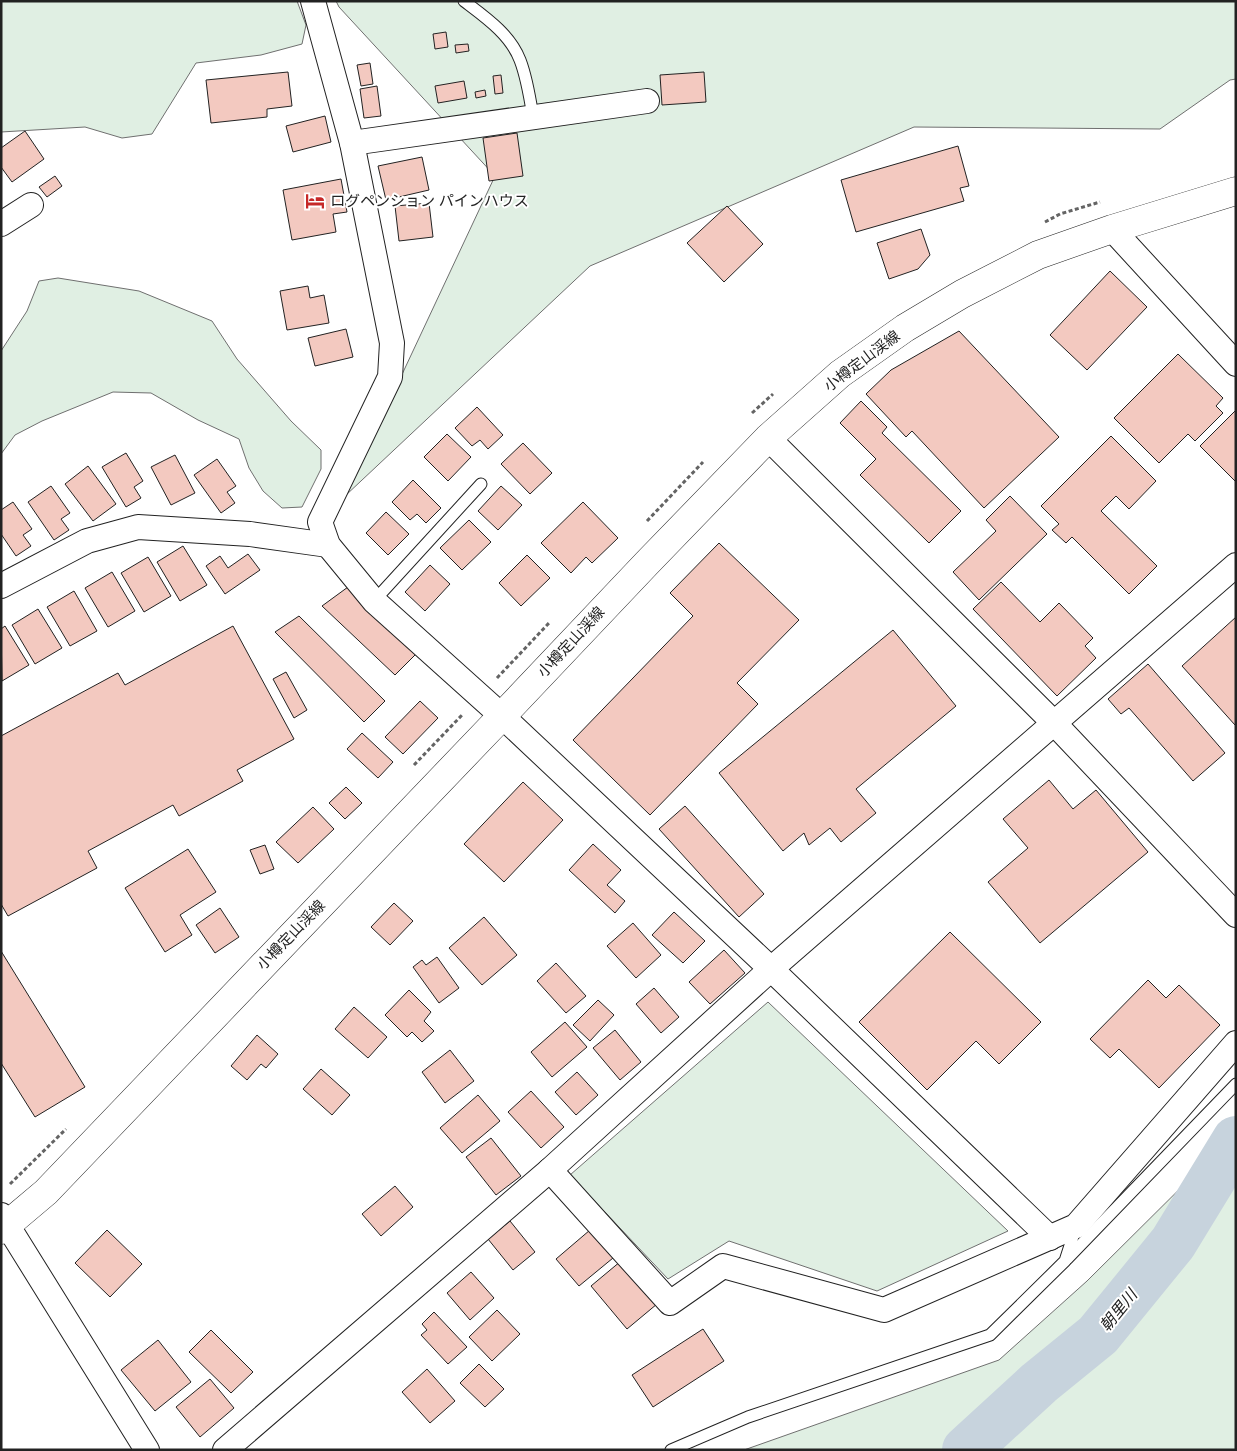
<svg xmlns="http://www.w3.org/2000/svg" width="1237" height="1451" viewBox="0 0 1237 1451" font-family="'Nunito Sans','Noto Sans JP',sans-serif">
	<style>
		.green { fill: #e0efe3; stroke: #6f6f6f }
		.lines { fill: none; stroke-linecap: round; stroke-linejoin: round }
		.river { stroke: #c7d3dd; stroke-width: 48 }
		.building { fill: #f3c9c0; stroke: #222 }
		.service-casing { stroke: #222; stroke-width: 13 }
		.minor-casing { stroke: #222; stroke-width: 26 }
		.primary-casing { stroke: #222; stroke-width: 29 }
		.path { stroke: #646464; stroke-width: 3; stroke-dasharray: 4 2.5; stroke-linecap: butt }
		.service { stroke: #fff; stroke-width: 11 }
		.minor { stroke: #fff; stroke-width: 24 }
		.primary { stroke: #fff; stroke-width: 28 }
		.labels { text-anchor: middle; stroke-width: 4; stroke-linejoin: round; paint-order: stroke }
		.poi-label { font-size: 15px; fill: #222; stroke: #fff; text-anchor: start }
		.street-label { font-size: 15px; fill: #222; stroke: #fff }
		.water-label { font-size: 16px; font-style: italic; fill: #222; stroke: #fff }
	</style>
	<rect width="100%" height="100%" fill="#fff"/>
	<g class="green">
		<path d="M1,1H297L306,25L302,44L261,55L196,63L152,134L122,138L85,127L1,132Z"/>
		<path d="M336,1H1236V79L1230,80L1160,129L914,127L590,266L345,496L495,176L339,7Z"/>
		<path d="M58,278L139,291L212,321L237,359L291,421L321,450V469L302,507L282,508L263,491L249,468L239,439L198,420L151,393L113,392L42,421L15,435L1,454V351L27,311L39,281Z"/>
		<path d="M768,1002L1008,1231L877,1291L729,1241L668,1279L570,1175Z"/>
		<path d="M1236,1133V1450H744L999,1360L1087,1281Z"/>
	</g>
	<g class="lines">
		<path class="river" d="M966,1450L1039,1383L1098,1335L1173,1243L1236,1140"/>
	</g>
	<g class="building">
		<path d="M446,32L448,47L435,49L433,34Z"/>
		<path d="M468,44L469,51L456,53L455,45Z"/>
		<path d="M370,63L373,84L361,86L357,65Z"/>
		<path d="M288,72L292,106L267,109V117L211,123L206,80Z"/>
		<path d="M704,72L706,102L662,105L660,75Z"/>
		<path d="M501,75L503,93L495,94L493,76Z"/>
		<path d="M464,81L467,98L438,103L435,86Z"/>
		<path d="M377,86L381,116L364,118L360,89Z"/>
		<path d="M485,90L486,96L476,98L475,92Z"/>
		<path d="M325,116L331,142L293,152L286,126Z"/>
		<path d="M25,131L44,159L12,182L1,167V148Z"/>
		<path d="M517,133L523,176L489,181L483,138Z"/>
		<path d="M958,146L969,186L960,188L964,201L856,232L841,180Z"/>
		<path d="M422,157L429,190L386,200L378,166Z"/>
		<path d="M55,176L62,186L47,197L39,187Z"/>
		<path d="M341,179L347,212L333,214L336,232L292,240L283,190Z"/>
		<path d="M429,203L433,237L399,241L395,206Z"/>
		<path d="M727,206L763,244L724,282L687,243Z"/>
		<path d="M921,229L930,255L918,269L889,279L877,243Z"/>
		<path d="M1110,271L1147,307L1087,370L1050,335Z"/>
		<path d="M308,286L310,298L324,295L329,323L287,330L280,291Z"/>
		<path d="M346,329L353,357L315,366L308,338Z"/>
		<path d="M959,331L1059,437L984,508L912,431L906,437L866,394L891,370Z"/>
		<path d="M1178,354L1223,398L1216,406L1223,413L1195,441L1188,434L1159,463L1114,418Z"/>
		<path d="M861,401L887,427L882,433L961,511L929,543L860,475L876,459L840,423Z"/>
		<path d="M477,407L503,435L488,449L480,440L472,446L455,428Z"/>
		<path d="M1236,410V482L1200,446Z"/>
		<path d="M447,434L471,457L448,481L424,457Z"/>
		<path d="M1111,436L1156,481L1129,509L1116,496L1101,511L1157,566L1129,594L1072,537L1066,543L1052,530L1059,524L1041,506Z"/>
		<path d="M523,443L552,473L530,494L501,464Z"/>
		<path d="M126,453L143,481L134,487L141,498L126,507L102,467Z"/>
		<path d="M175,455L195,493L171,505L151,467Z"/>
		<path d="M217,459L236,486L227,492L235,503L221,513L194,475Z"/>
		<path d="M88,466L116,504L93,521L65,484Z"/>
		<path d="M413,480L441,508L426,523L417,514L410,520L392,502Z"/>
		<path d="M51,486L70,513L61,519L69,530L54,540L28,502Z"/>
		<path d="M501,486L522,505L498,530L478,511Z"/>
		<path d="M1010,496L1047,534L979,600L953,572L996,531L986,520Z"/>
		<path d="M13,502L32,529L23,535L31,546L16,556L1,534V510Z"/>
		<path d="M583,502L618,538L592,563L586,557L571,573L541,543Z"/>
		<path d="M386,512L409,534L388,555L366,533Z"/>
		<path d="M469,520L491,542L462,570L440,548Z"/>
		<path d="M719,543L799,620L737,683L758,704L650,815L573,740L693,616L670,593Z"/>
		<path d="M183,546L207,585L180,601L157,562Z"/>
		<path d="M248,554L260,570L225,594L206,566L220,556L228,568Z"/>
		<path d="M527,555L550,578L521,606L499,583Z"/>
		<path d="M148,557L171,596L144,612L121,573Z"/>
		<path d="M430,565L450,584L425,611L405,592Z"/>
		<path d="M112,572L135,611L108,627L85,588Z"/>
		<path d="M1001,582L1040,622L1059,603L1093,638L1085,646L1096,658L1057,696L973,609Z"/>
		<path d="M348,587L416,654L395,675L322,606Z"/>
		<path d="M74,591L97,631L70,646L47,607Z"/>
		<path d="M38,609L62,648L35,664L12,625Z"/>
		<path d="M299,616L385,701L364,722L275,632Z"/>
		<path d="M1236,617V724L1235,725L1182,666Z"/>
		<path d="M5,626L29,665L2,681L1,629Z"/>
		<path d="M233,626L294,739L237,770L243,781L179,816L173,805L88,851L97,868L8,916L1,904V736L118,673L125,685Z"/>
		<path d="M893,630L956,706L856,789L876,813L841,842L830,828L809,845L804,833L783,851L719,773Z"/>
		<path d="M1148,664L1225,753L1193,781L1129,708L1121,714L1108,699Z"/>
		<path d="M286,672L307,710L294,718L273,679Z"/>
		<path d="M420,701L438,718L403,754L385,737Z"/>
		<path d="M362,733L393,762L378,778L347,749Z"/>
		<path d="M1049,780L1073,809L1096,790L1148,852L1040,943L988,882L1028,848L1003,819Z"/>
		<path d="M523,782L563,820L504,882L464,844Z"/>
		<path d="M346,787L362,803L345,819L329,803Z"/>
		<path d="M685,806L764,894L739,917L659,829Z"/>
		<path d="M313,807L334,829L298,863L276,842Z"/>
		<path d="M593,844L621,870L607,885L625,901L615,913L569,870Z"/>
		<path d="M265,845L274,869L260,874L250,850Z"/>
		<path d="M188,849L216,892L180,915L192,935L165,952L125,888Z"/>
		<path d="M394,903L413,921L390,945L371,927Z"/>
		<path d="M220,908L239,937L215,953L196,925Z"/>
		<path d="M674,912L705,941L683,963L652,935Z"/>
		<path d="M484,917L517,955L482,985L449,948Z"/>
		<path d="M633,923L661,955L636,978L607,946Z"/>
		<path d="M950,932L1041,1022L999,1064L976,1041L927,1090L859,1022Z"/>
		<path d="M724,950L745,973L710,1004L689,982Z"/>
		<path d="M1,951L85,1087L35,1117L1,1063Z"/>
		<path d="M437,957L459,988L439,1003L413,967L422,960L426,965Z"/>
		<path d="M556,963L586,996L566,1013L537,981Z"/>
		<path d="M1148,980L1166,998L1179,985L1220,1025L1159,1088L1119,1049L1110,1058L1090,1039Z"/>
		<path d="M654,988L679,1017L661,1033L636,1004Z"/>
		<path d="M409,990L431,1012L424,1021L434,1031L422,1042L412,1032L407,1037L385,1015Z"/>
		<path d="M598,1000L614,1015L590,1041L573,1025Z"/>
		<path d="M354,1007L387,1037L368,1058L335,1029Z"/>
		<path d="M565,1022L587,1047L552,1077L531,1052Z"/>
		<path d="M615,1030L641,1062L620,1080L593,1048Z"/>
		<path d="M257,1035L278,1054L266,1068L261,1064L247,1080L231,1066Z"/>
		<path d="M450,1050L474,1081L445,1103L422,1072Z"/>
		<path d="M321,1069L350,1095L332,1115L303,1089Z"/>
		<path d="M577,1072L598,1095L576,1115L555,1092Z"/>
		<path d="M531,1091L564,1127L541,1148L508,1112Z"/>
		<path d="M478,1095L500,1121L462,1153L440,1128Z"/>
		<path d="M491,1138L521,1176L496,1195L466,1157Z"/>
		<path d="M395,1186L413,1207L381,1236L362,1214Z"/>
		<path d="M510,1221L535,1252L513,1270L488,1239Z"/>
		<path d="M107,1230L142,1264L110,1297L75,1263Z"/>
		<path d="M590,1230L613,1258L579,1286L556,1259Z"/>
		<path d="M621,1261L657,1304L627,1329L591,1286Z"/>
		<path d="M471,1272L494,1298L470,1320L447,1293Z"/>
		<path d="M497,1310L520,1334L492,1361L469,1337Z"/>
		<path d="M434,1312L467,1347L448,1364L421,1335L427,1330L422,1324Z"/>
		<path d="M703,1329L724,1361L653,1407L632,1375Z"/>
		<path d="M211,1330L253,1372L231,1393L189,1352Z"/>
		<path d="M158,1340L191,1382L155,1411L121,1370Z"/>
		<path d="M479,1364L504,1389L485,1407L460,1383Z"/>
		<path d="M427,1369L455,1401L430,1423L402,1392Z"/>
		<path d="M210,1379L234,1408L200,1437L176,1407Z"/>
	</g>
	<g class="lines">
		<g class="service-casing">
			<g id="service">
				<path d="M464,1C485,17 510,34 520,60C527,78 530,98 533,117"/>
				<path d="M374,601L481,484"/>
				<path d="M1067,1259L1236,1084"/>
				<path d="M671,1450L748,1417L990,1335L1065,1261L1076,1227"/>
			</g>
		</g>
		<g class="minor-casing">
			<g id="minor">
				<path d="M313,1L352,143L392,343L390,377L320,522L328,545L374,601L502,716L771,969L1050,1238"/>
				<path d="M352,143L647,101"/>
				<path d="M1,224L31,205"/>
				<path d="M1112,229L1236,364"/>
				<path d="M768,438L1055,724L1236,915"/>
				<path d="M1,586L87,541L138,527L250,534L328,545"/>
				<path d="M550,1170L670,1303L723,1266L884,1310L1076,1226L1236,1043"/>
				<path d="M1,1215L147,1450"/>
				<path d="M225,1450L550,1170L771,969L1236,565"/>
			</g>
		</g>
		<g class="primary-casing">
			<path id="primary" d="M1,1230L46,1192L502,716L647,563L768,438L840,374L905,328L962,294L1038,255L1112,229L1236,191"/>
		</g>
		<g class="path">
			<path d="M1045,222L1060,214L1100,202"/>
			<path d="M752,413L773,394"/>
			<path d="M647,521L703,462"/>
			<path d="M497,678L549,623"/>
			<path d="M414,765L463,714"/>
			<path d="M10,1184L66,1129"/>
		</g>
		<use href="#service" class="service"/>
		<use href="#minor" class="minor"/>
		<use href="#primary" class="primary"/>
	</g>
	<defs>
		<g id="hotel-bare" transform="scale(1.5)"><path d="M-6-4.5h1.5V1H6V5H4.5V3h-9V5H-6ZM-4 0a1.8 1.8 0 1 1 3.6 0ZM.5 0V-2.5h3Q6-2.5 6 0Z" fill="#c62828" stroke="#fff" stroke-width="2.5" paint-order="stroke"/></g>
	</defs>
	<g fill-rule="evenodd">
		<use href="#hotel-bare" x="315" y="201"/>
	</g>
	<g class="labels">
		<g class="poi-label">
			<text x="330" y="206">ログペンション パインハウス</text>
		</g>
		<g class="street-label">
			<text transform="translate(862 361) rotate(-37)" y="5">小樽定山渓線</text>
			<text transform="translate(571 642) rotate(-47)" y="5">小樽定山渓線</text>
			<text transform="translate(291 935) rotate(-46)" y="5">小樽定山渓線</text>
		</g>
		<g class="water-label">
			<text transform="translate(1118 1310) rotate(-51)" y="6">朝里川</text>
		</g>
	</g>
	<rect width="1237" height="1451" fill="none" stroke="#222222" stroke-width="5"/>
</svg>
